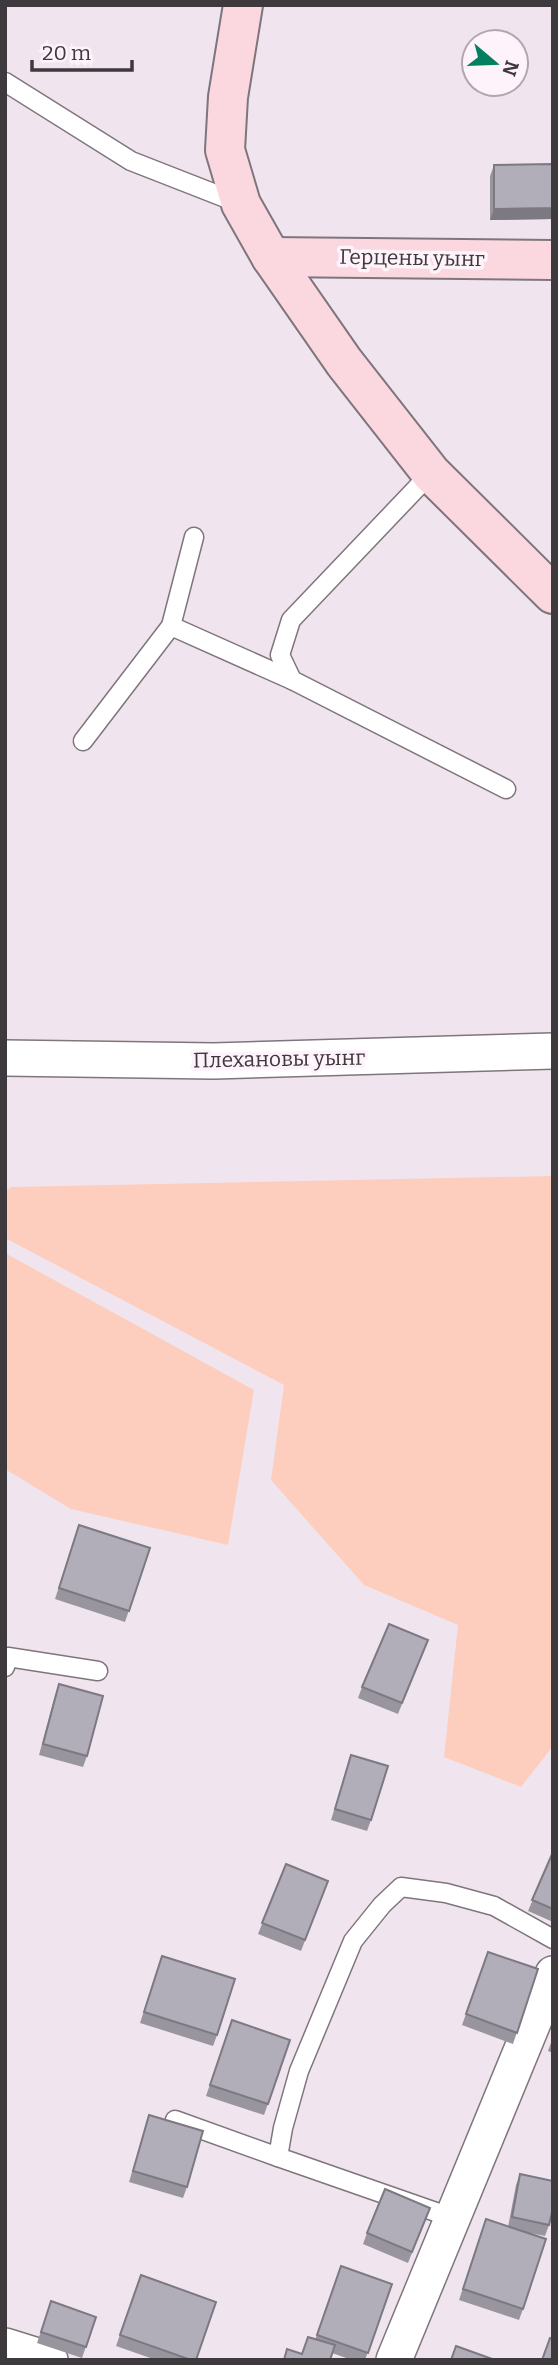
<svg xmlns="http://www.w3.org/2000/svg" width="558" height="2365" viewBox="0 0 558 2365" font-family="Bitter,serif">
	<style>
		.green { fill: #fdcebe }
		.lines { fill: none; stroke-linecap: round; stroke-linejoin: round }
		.lane-casing { stroke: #7f757c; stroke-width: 21 }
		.street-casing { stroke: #7f757c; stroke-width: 38 }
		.secondary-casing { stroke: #7f757c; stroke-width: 42 }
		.lane { stroke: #fff; stroke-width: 18 }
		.street { stroke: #fff; stroke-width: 35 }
		.secondary { stroke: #fbd8e0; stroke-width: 38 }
		.wall { fill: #98959f }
		.shaded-wall { fill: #7c7982 }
		.building { fill: #b1adb9; stroke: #7c7982; stroke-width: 2 }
		.labels { text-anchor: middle; stroke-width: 7; stroke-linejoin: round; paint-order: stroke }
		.street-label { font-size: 21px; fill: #3d393c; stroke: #fef2fb }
	</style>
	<rect width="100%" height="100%" fill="#f0e5ee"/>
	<g class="green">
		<path d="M553,1176V1746L521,1787L444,1757L458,1625L364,1585L271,1480L284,1385L5,1238V1191L11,1187Z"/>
		<path d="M5,1253L254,1390L228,1545L71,1509L5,1469Z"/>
	</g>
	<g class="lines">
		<g class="lane-casing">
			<g id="lane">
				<path d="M5,82L131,161L241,204"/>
				<path d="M431,473L291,620L280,655L292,680L506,789"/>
				<path d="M194,537L171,626L292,680"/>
				<path d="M83,741L171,626"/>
				<path d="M5,1667L8,1657L98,1671"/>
				<path d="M175,2120L278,2157"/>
				<path d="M453,2218L278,2157L283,2128L299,2071L353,1941L382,1905L401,1887L446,1893L494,1906L553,1939"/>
			</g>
		</g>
		<g class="street-casing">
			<g id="street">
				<path d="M5,1058L214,1061L553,1051"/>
				<path d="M5,2346L50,2360"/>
				<path d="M394,2360L553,1974"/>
			</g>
		</g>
		<g class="secondary-casing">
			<g id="secondary">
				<path d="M243,5L228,97L225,150L241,204L271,257L344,362L431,473L553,594"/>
				<path d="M271,257L553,260"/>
			</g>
		</g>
		<use href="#lane" class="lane"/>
		<use href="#street" class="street"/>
		<use href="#secondary" class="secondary"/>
	</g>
	<g class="wall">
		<path d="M553,164V219L490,220V176L494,165Z"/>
		<path d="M79,1525L150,1548L125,1622L55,1599Z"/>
		<path d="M428,1640L398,1714L358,1698L362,1687Z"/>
		<path d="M59,1684L87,1756L83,1767L39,1755L55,1695Z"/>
		<path d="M351,1755L371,1820L367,1831L331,1820Z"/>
		<path d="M553,1852V1922L528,1911Z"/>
		<path d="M286,1864L328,1881L301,1951L258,1934Z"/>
		<path d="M488,1952L538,1969L513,2044L462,2025Z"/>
		<path d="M162,1956L217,2035L213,2046L140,2023Z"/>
		<path d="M232,2020L290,2040L264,2115L206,2096Z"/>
		<path d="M553,2037V2053L548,2051Z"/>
		<path d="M149,2115L187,2187L183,2198L129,2182Z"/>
		<path d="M520,2174L549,2225L545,2236L525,2232L523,2309L519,2320L459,2300L482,2230L508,2227L516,2185Z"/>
		<path d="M430,2208L408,2263L363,2244L367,2233Z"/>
		<path d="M341,2266L392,2284L365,2360H352L332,2353L330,2360H283L287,2349L302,2354L308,2337L315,2340Z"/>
		<path d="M141,2275L196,2360H156L116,2346Z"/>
		<path d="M51,2301L96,2317L82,2358L37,2343Z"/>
	</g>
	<path class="shaded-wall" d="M553,208V219L490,220L494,209Z"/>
	<g class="building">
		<path d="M553,164V208L494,209V165Z"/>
		<path d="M79,1525L150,1548L129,1611L59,1588Z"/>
		<path d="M389,1624L428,1640L402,1703L362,1687Z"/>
		<path d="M59,1684L103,1696L87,1756L43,1744Z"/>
		<path d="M351,1755L388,1766L371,1820L335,1809Z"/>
		<path d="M553,1852V1909L532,1900Z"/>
		<path d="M286,1864L328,1881L305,1940L262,1923Z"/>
		<path d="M488,1952L538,1969L517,2033L466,2014Z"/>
		<path d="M162,1956L235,1979L217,2035L144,2012Z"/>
		<path d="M232,2020L290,2040L268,2104L210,2085Z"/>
		<path d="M149,2115L203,2131L187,2187L133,2171Z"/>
		<path d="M520,2174L553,2181V2208L549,2225L512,2217Z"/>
		<path d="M385,2189L430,2208L412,2252L367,2233Z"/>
		<path d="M486,2219L546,2239L523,2309L463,2289Z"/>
		<path d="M341,2266L392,2284L368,2353L317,2335Z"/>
		<path d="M141,2275L216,2302L196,2360H191L120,2335Z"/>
		<path d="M51,2301L96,2317L86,2347L41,2332Z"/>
		<path d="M308,2337L335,2345L330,2360H284L287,2349L302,2354Z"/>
		<path d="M550,2338L553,2339V2360H542Z"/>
		<path d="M456,2346L495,2360H451Z"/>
	</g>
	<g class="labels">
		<g class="street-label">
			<text transform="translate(412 258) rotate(1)" y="7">Герцены уынг</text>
			<text transform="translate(279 1059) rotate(-1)" y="7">Плехановы уынг</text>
		</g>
	</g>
	<rect width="558" height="2365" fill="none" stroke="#3d393c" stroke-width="14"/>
	<g transform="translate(495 63) rotate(109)"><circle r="33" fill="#fef2fb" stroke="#b1a8af" stroke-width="2"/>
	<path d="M0-5L12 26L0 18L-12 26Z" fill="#028060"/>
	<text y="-10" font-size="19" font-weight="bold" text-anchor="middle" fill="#3d393c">N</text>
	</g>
	<path d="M32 60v10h100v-10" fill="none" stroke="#3d393c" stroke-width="3.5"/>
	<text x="42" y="60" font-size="21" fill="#3d393c" stroke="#fef2fb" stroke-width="5" paint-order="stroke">20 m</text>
</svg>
